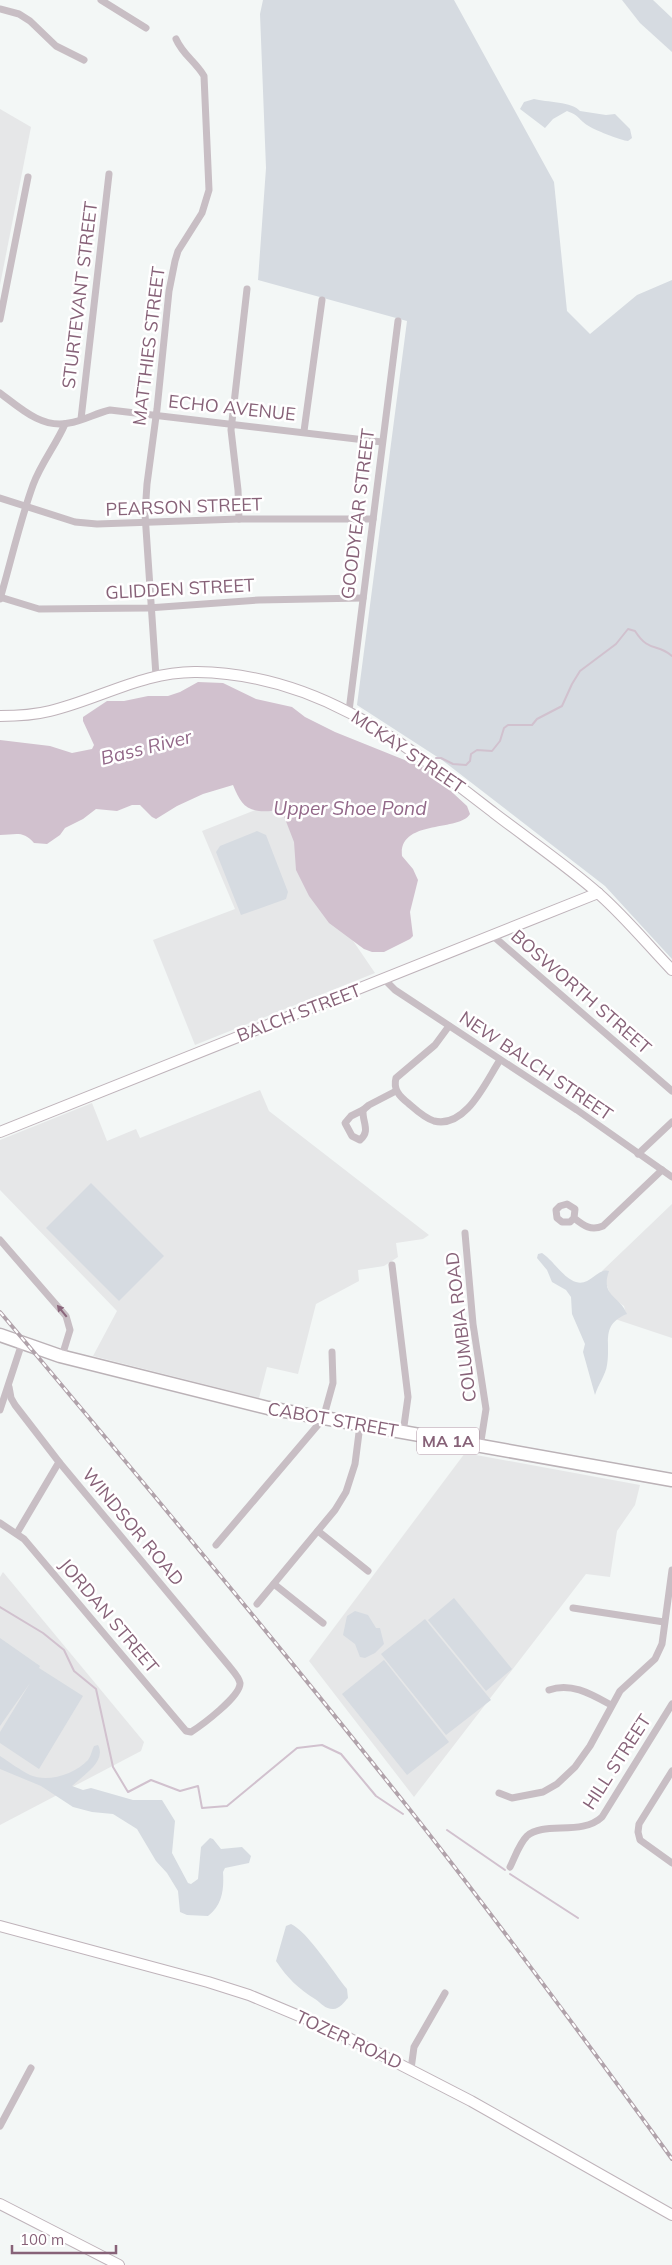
<svg xmlns="http://www.w3.org/2000/svg" width="672" height="2265" viewBox="0 0 672 2265" font-family="Mulish,sans-serif">
	<style>
		.built { fill: #e6e7e8 }
		.green { fill: #d6dbe1 }
		.water { fill: #d1c1ce }
		.lines { fill: none; stroke-linecap: round; stroke-linejoin: round }
		.stream { stroke: #d1c1ce; stroke-width: 2 }
		.secondary-casing { stroke: #bfb3ba; stroke-width: 12 }
		.highway-casing { stroke: #bbb2b7; stroke-width: 15 }
		.street { stroke: #c8bec4; stroke-width: 7 }
		.secondary { stroke: #fff; stroke-width: 10 }
		.highway { stroke: #fff; stroke-width: 12 }
		.rail-casing { stroke: #b1a3ab; stroke-width: 4 }
		.rail { stroke: #fff; stroke-width: 2; stroke-dasharray: 5.5; stroke-linecap: butt }
		.oneway { fill: #8a677c }
		.labels { text-anchor: middle; stroke-width: 5; stroke-linejoin: round; paint-order: stroke }
		.shield { fill: #fff; stroke: #ab91a0; stroke-width: 1 }
		.shield-label { font-size: 16px; font-weight: bold; fill: #876278 }
		.street-label { font-size: 18px; fill: #876278; stroke: #fff }
		.water-label { font-size: 19px; font-style: italic; fill: #926788; stroke: #fff }
	</style>
	<rect width="100%" height="100%" fill="#f3f7f6"/>
	<g class="built">
		<path d="M0,109L31,127L0,285Z"/>
		<path d="M286,798L317,888L375,973L195,1045L153,940L235,909L202,831Z"/>
		<path d="M260,1090L269,1111L429,1235L423,1239L396,1243L398,1257L384,1266L358,1270L359,1281L316,1304L298,1374L267,1367L259,1398L93,1356L117,1311L0,1190V1140L92,1103L107,1141L136,1129L140,1138Z"/>
		<path d="M672,1204V1338L615,1319L626,1314L624,1306L611,1297L602,1271Z"/>
		<path d="M465,1453L640,1485L635,1505L617,1531L610,1577L586,1574L414,1797L309,1661Z"/>
		<path d="M3,1572L144,1742L141,1751L0,1825V1577Z"/>
	</g>
	<g class="green">
		<path d="M263,0H454L554,182L567,311L590,334L637,295L672,280V959L605,886L442,760L357,705L407,321L258,280L266,168L260,14Z"/>
		<path d="M622,0H653L672,18V52L640,23Z"/>
		<path d="M534,99C546,102 573,102 580,111L606,115L615,114L630,129L632,138L628,141C622,141 592,129 587,125C577,118 580,116 567,111L553,119L545,128L520,109L524,102Z"/>
		<path d="M257,831L266,835L288,892L286,899L241,915L216,852L220,846Z"/>
		<path d="M91,1183L164,1256L119,1301L46,1228Z"/>
		<path d="M542,1253C554,1261 563,1278 576,1282C589,1287 598,1267 609,1271C600,1296 620,1296 627,1314C600,1325 611,1342 607,1365C606,1374 598,1385 595,1395L583,1352L585,1344L572,1314L571,1297L566,1290L552,1282L547,1270L537,1258L538,1254Z"/>
		<path d="M454,1598L512,1669L486,1691L428,1620Z"/>
		<path d="M355,1611L368,1615L376,1628H380L384,1644L375,1653L365,1658L360,1657L355,1644L343,1635L347,1616Z"/>
		<path d="M425,1619L491,1700L446,1735L381,1654Z"/>
		<path d="M0,1638L40,1666L39,1668L83,1696L39,1769L0,1743V1732L30,1683L0,1726Z"/>
		<path d="M384,1660L449,1742L407,1775L342,1694Z"/>
		<path d="M98,1745C107,1762 82,1776 72,1786L83,1790L91,1788L133,1800H162L175,1821L172,1853L188,1883L191,1884L198,1879L201,1847L210,1838L213,1839L221,1849L242,1847L251,1856L249,1863L225,1868L223,1872C224,1888 223,1905 208,1916L187,1915L180,1912L178,1891L167,1873L156,1861L137,1829L113,1814L92,1812L73,1807L41,1786L0,1769V1756C9,1762 20,1770 30,1775C48,1783 75,1774 88,1760C91,1756 92,1750 94,1746Z"/>
		<path d="M291,1924C307,1931 334,1973 347,1989L348,1998C344,2002 340,2009 333,2009C325,2009 321,2003 315,1999C299,1989 287,1978 276,1961L286,1926Z"/>
	</g>
	<path class="water" d="M198,682L223,683L256,699L292,707L305,717L335,732L427,769L467,806L470,814C460,832 398,819 402,856L413,869L418,880L410,912L413,936L410,939L384,952H372L364,949L329,923L309,896L296,870L294,842L282,811C277,808 276,810 271,811C246,813 241,804 233,785L203,794L177,806L156,819L152,817L140,805H132L117,811L96,809L83,819L65,828L60,835L47,844L34,843C23,830 15,835 0,835V740L50,746L72,753L92,749L94,745L83,721V717L107,701H124L148,696H168L180,692Z"/>
	<g class="lines">
		<g class="stream">
			<path d="M436,758H441L453,764L466,765L470,761L471,754L477,750L492,751L500,741L504,728L508,725H532L537,719L562,706L572,684L580,671L616,644L628,629L635,631C649,653 657,643 672,656"/>
			<path d="M0,1607L43,1633L64,1650L74,1671L96,1689L113,1767L128,1792L151,1780L180,1791L198,1786L202,1808L227,1806L297,1748L322,1745L341,1754L376,1796L403,1814"/>
			<path d="M447,1830L505,1870"/>
			<path d="M510,1874L578,1918"/>
		</g>
		<g class="secondary-casing">
			<g id="secondary">
				<path d="M0,716C17,716 34,715 50,711C100,699 144,671 197,672C319,674 402,742 494,813C529,840 566,865 599,894C625,917 648,945 672,970"/>
				<path d="M0,1132L598,893"/>
				<path d="M0,1926L208,1982L249,1995L335,2031L471,2101L672,2215"/>
				<path d="M0,2204L119,2265"/>
			</g>
		</g>
		<g class="highway-casing">
			<path id="highway" d="M0,1335L60,1356L268,1408L672,1480"/>
		</g>
		<g class="street">
			<path d="M101,0L146,28"/>
			<path d="M0,9L19,14L30,21L56,46L84,60"/>
			<path d="M0,319L28,177"/>
			<path d="M0,393C20,408 42,429 69,423C83,421 96,413 110,410L382,442"/>
			<path d="M81,419L109,174"/>
			<path d="M304,431L322,300"/>
			<path d="M0,498L75,522L97,524L239,519H373"/>
			<path d="M239,519L238,490L231,430L247,289"/>
			<path d="M0,597L39,609L148,608L259,600L363,598"/>
			<path d="M0,599C11,561 20,521 33,485C41,463 56,445 65,424"/>
			<path d="M156,676L145,514L147,484L157,409L169,291L175,261L178,251L202,213L209,190L204,76C195,61 183,55 176,39"/>
			<path d="M349,711L398,321"/>
			<path d="M492,935L672,1091"/>
			<path d="M385,980L395,990L577,1110L672,1177"/>
			<path d="M449,1026L435,1045L396,1078C393,1089 399,1096 408,1103C415,1109 424,1118 434,1121C466,1129 486,1081 500,1060"/>
			<path d="M363,1110C362,1122 371,1131 360,1140L352,1136L345,1123L351,1116Z"/>
			<path d="M363,1110L369,1105L396,1091"/>
			<path d="M638,1154L672,1122"/>
			<path d="M574,1218L570,1222H562L557,1218L556,1210L560,1206L567,1204L575,1209L574,1218C584,1226 591,1231 603,1226L662,1170"/>
			<path d="M465,1233L473,1324L486,1409L480,1447"/>
			<path d="M0,1240L66,1316L70,1330L62,1356"/>
			<path d="M392,1265L408,1397L403,1433"/>
			<path d="M0,1410L22,1343"/>
			<path d="M0,1523L24,1539L186,1731L191,1732C202,1725 241,1696 240,1683C239,1677 233,1671 229,1666L59,1462L15,1405L11,1398L9,1387"/>
			<path d="M318,1531L368,1571"/>
			<path d="M17,1533L59,1462"/>
			<path d="M216,1545L323,1419L333,1383L332,1352"/>
			<path d="M274,1584L323,1623"/>
			<path d="M257,1604L335,1510L346,1492L355,1464L360,1425"/>
			<path d="M573,1608L664,1622"/>
			<path d="M549,1690C571,1682 591,1694 611,1705"/>
			<path d="M672,1771L639,1824L638,1832L640,1840L672,1863"/>
			<path d="M499,1793L512,1798L543,1792L557,1784L575,1767L590,1746L620,1691L655,1659L662,1644L672,1570"/>
			<path d="M510,1867C515,1857 519,1844 527,1836C544,1821 582,1836 602,1817L672,1704"/>
			<path d="M411,2069L414,2047L445,1993"/>
			<path d="M0,2126L31,2068"/>
		</g>
		<use href="#secondary" class="secondary"/>
		<use href="#highway" class="highway"/>
		<g class="rail-casing">
			<path id="rail" d="M0,1312C141,1479 282,1648 418,1820C505,1931 589,2045 672,2159"/>
		</g>
		<use href="#rail" class="rail"/>
	</g>
	<defs><path id="oneway-solid" d="M-6-.8H1V-3.2L6.5 0L1 3.2V.8H-6Z" transform="scale(1.25)"/></defs>
	<use class="oneway" href="#oneway-solid" transform="translate(62 1311) rotate(-129)"/>
	<g class="labels">
		<rect class="shield" x="417" y="1427.5" width="62" height="27" rx="4"/>
		<g class="shield-label">
			<text x="448" y="1447">MA 1A</text>
		</g>
		<g class="street-label">
			<text transform="translate(80 295) rotate(-83)" y="6">STURTEVANT STREET</text>
			<text transform="translate(149 346) rotate(-83)" y="6">MATTHIES STREET</text>
			<text transform="translate(232 408) rotate(6)" y="6">ECHO AVENUE</text>
			<text transform="translate(184 507) rotate(-2)" y="6">PEARSON STREET</text>
			<text transform="translate(358 514) rotate(-83)" y="6">GOODYEAR STREET</text>
			<text transform="translate(180 589) rotate(-3)" y="6">GLIDDEN STREET</text>
			<text transform="translate(408 752) rotate(34)" y="6">MCKAY STREET</text>
			<text transform="translate(581 992) rotate(41)" y="6">BOSWORTH STREET</text>
			<text transform="translate(299 1013) rotate(-21)" y="6">BALCH STREET</text>
			<text transform="translate(536 1066) rotate(34)" y="6">NEW BALCH STREET</text>
			<text transform="translate(461 1327) rotate(-97)" y="6">COLUMBIA ROAD</text>
			<text transform="translate(333 1420) rotate(10)" y="6">CABOT STREET</text>
			<text transform="translate(133 1527) rotate(50)" y="6">WINDSOR ROAD</text>
			<text transform="translate(109 1616) rotate(50)" y="6">JORDAN STREET</text>
			<text transform="translate(617 1762) rotate(-57)" y="6">HILL STREET</text>
			<text transform="translate(349 2040) rotate(25)" y="6">TOZER ROAD</text>
		</g>
		<g class="water-label">
			<text transform="translate(146 747) rotate(-14)" y="7">Bass River</text>
			<text x="350" y="815">Upper Shoe Pond</text>
		</g>
	</g>
	<path d="M12 2245v8h104v-8" fill="none" stroke="#876278" stroke-width="2.5"/>
	<text x="20" y="2245" font-size="15" fill="#876278" stroke="#ffffff" stroke-width="4" paint-order="stroke">100 m</text>
</svg>
